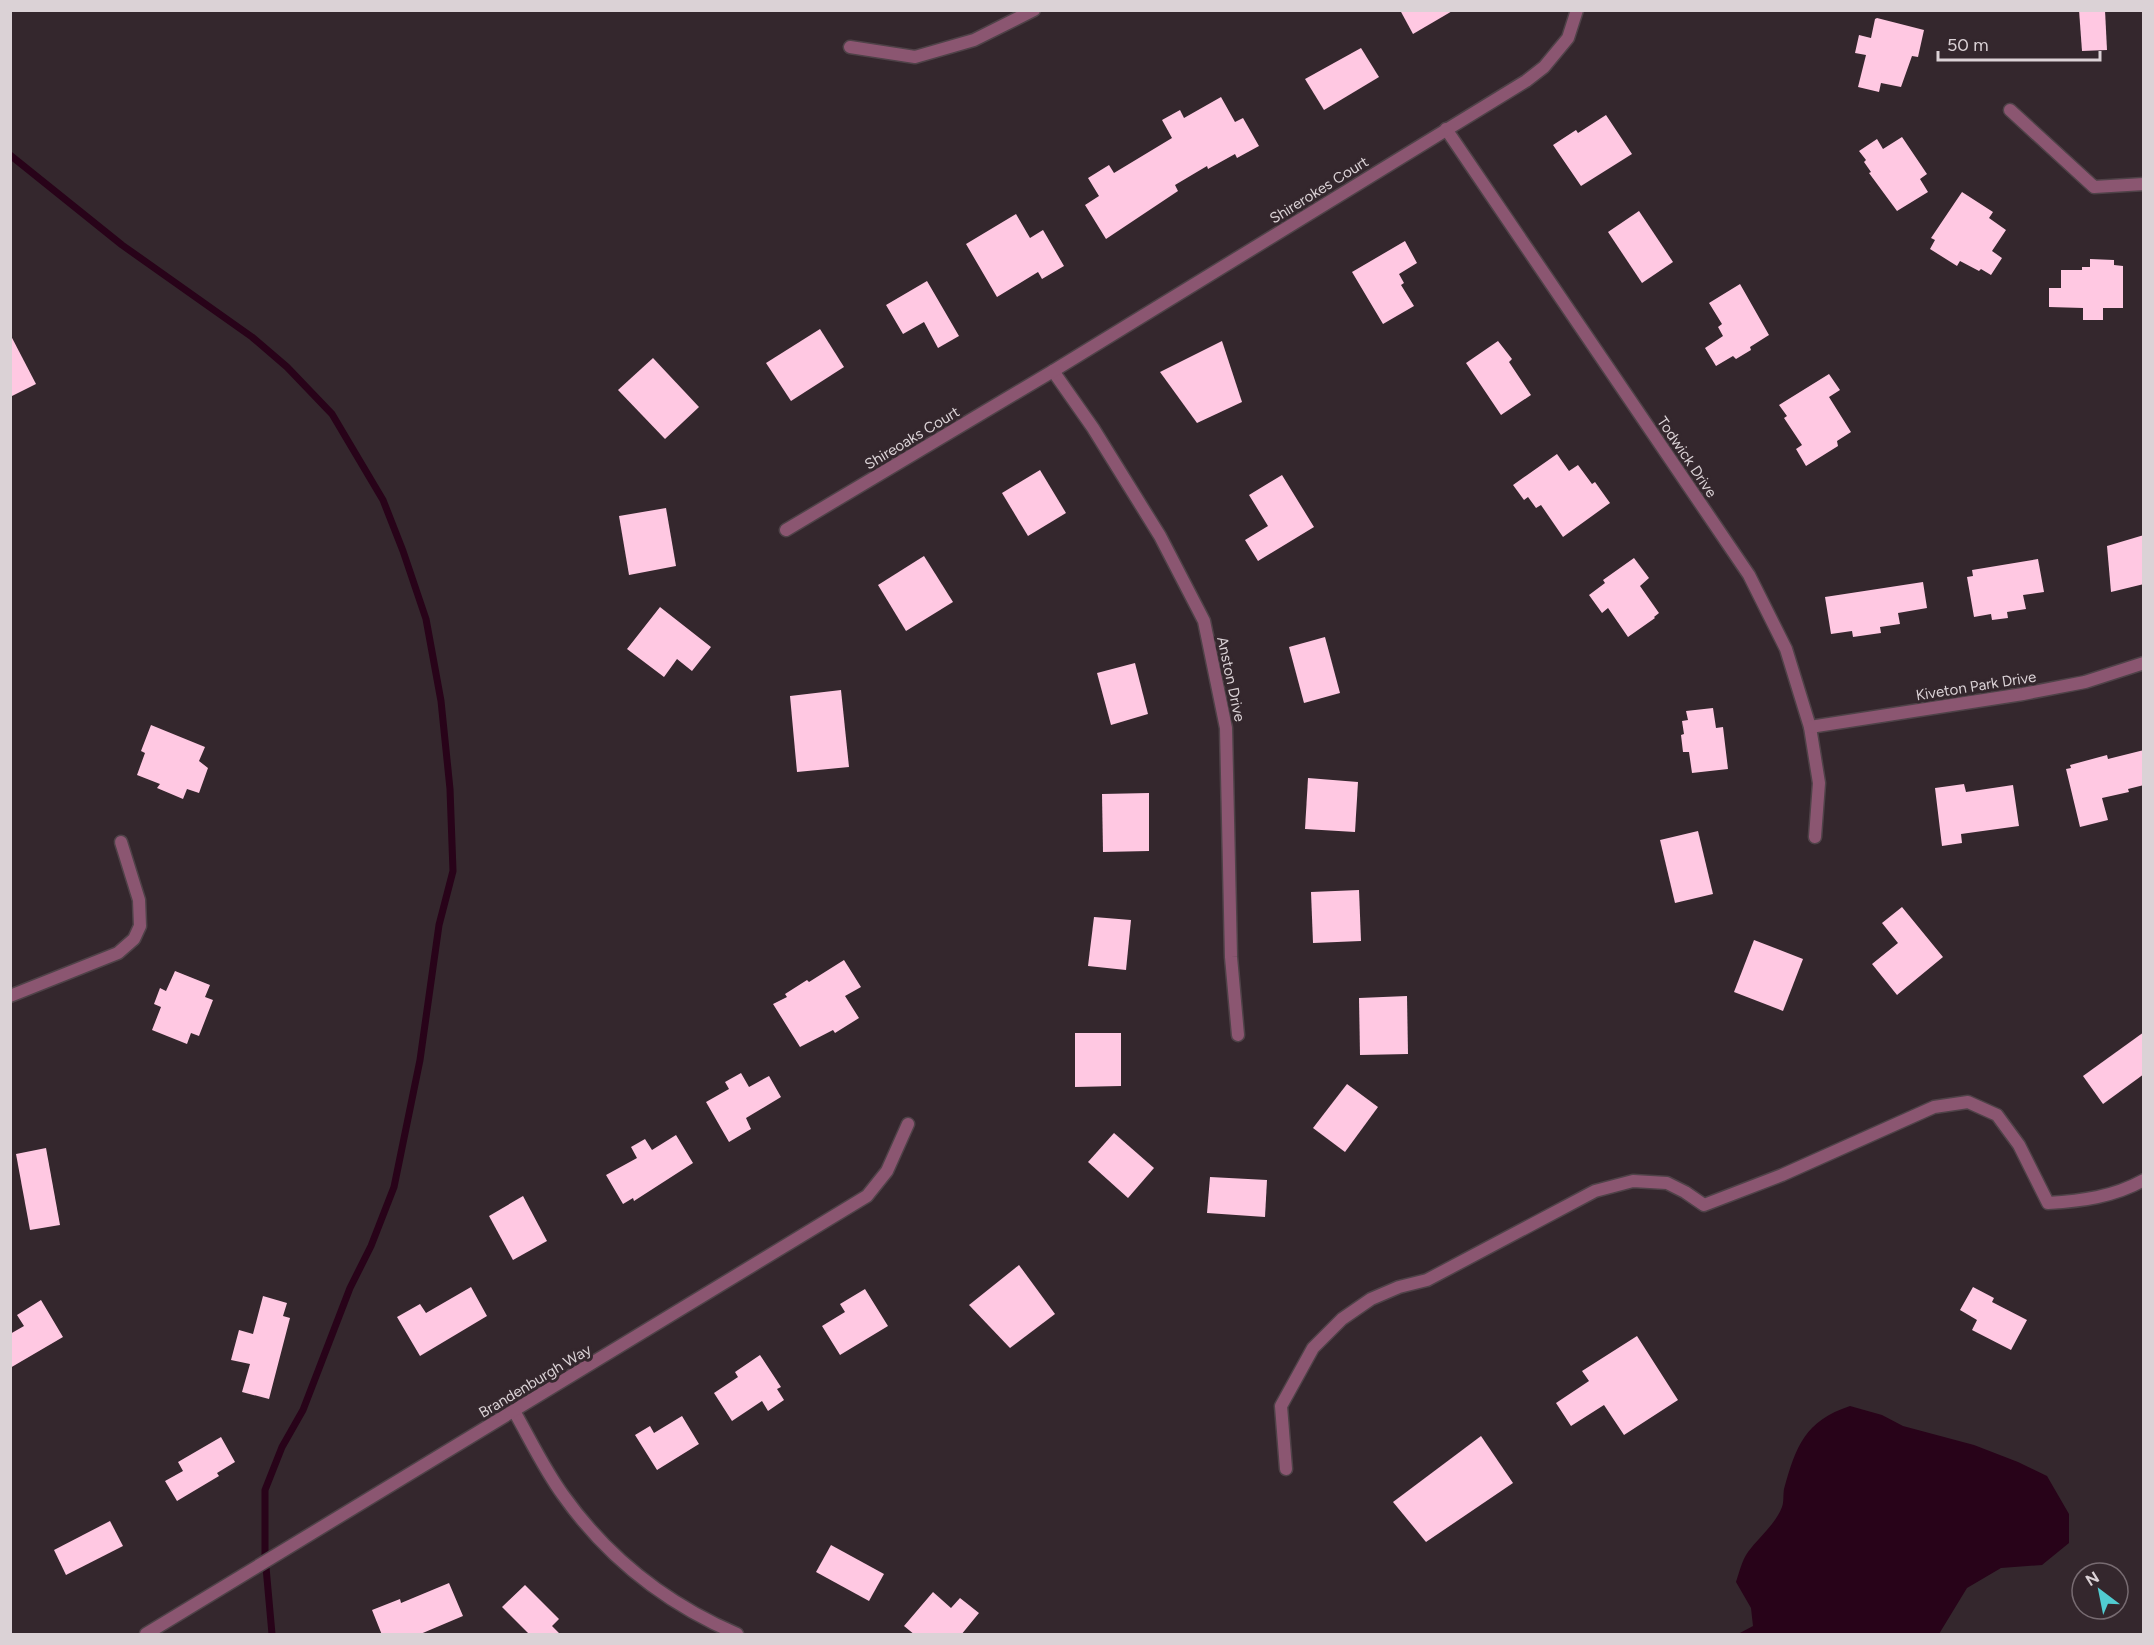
<svg xmlns="http://www.w3.org/2000/svg" width="2154" height="1645" viewBox="0 0 2154 1645" font-family="Figtree,sans-serif">
	<style>
		.water { fill: #280319 }
		.lines { fill: none; stroke-linecap: round; stroke-linejoin: round }
		.stream { stroke: #280319; stroke-width: 7 }
		.building { fill: #ffc8e2 }
		.lane-casing { stroke: #4f4248; stroke-width: 15 }
		.street-casing { stroke: #4f4248; stroke-width: 15 }
		.lane { stroke: #8b5671; stroke-width: 12 }
		.street { stroke: #8b5671; stroke-width: 12 }
		.labels { text-anchor: middle; stroke-width: 6; stroke-linejoin: round; paint-order: stroke }
		.street-label { font-size: 15px; fill: #dbd2d6; stroke: #34272d }
	</style>
	<rect width="100%" height="100%" fill="#34272d"/>
	<path class="water" d="M1850,1406L1882,1415L1903,1426L1974,1445L2018,1462L2047,1476L2069,1514V1543L2042,1565L2001,1568L1967,1588L1939,1634H1738L1753,1626L1751,1608L1736,1582C1739,1573 1742,1560 1748,1552C1759,1537 1775,1525 1782,1507C1784,1502 1783,1495 1784,1489C1796,1446 1805,1421 1850,1406Z"/>
	<g class="lines">
		<path class="stream" d="M10,155L122,245L252,337L287,367L332,414L383,500L403,551L426,619L441,701L450,789L453,871L439,925L420,1060L394,1187L371,1246L350,1288L303,1410L282,1447L265,1490V1556L272,1634"/>
	</g>
	<g class="building">
		<path d="M1400,10H1454L1413,34Z"/>
		<path d="M2079,10H2105L2107,50L2082,51Z"/>
		<path d="M1877,18L1924,30L1918,57L1912,56L1901,87L1881,83L1879,92L1858,87L1866,55L1855,53L1859,35L1871,38L1875,19Z"/>
		<path d="M1361,48L1379,77L1324,110L1305,79Z"/>
		<path d="M1221,97L1235,122L1243,118L1259,146L1237,158L1235,154L1208,169L1207,166L1175,185L1178,191L1106,239L1085,205L1099,196L1088,178L1109,165L1114,173L1172,138L1162,120L1180,110L1184,118Z"/>
		<path d="M1606,115L1632,154L1581,186L1553,145L1576,130L1578,133Z"/>
		<path d="M1902,137L1927,174L1920,179L1928,192L1897,211L1869,173L1871,172L1864,162L1866,160L1859,151L1877,139L1883,149Z"/>
		<path d="M1962,192L1993,212L1989,218L2006,230L1992,251L2002,258L1991,275L1981,269L1979,271L1960,261L1957,266L1930,249L1935,240L1931,238Z"/>
		<path d="M1639,211L1673,262L1642,283L1608,232Z"/>
		<path d="M1016,214L1030,238L1043,230L1064,266L1042,279L1038,272L997,297L966,244Z"/>
		<path d="M1405,241L1417,263L1399,274L1404,283L1401,285L1414,306L1383,324L1352,272Z"/>
		<path d="M2090,259L2114,260V265L2123,266V308H2103V320H2083V308L2049,307V288H2061V270H2082V267H2090Z"/>
		<path d="M927,281L959,336L938,348L924,322L903,334L886,305Z"/>
		<path d="M1740,284L1769,335L1750,347L1751,350L1736,359L1733,356L1716,366L1705,348L1723,336L1718,327L1722,324L1709,303Z"/>
		<path d="M820,329L844,367L791,401L766,363Z"/>
		<path d="M10,334L36,384L10,397Z"/>
		<path d="M1222,341L1242,402L1197,423L1160,372Z"/>
		<path d="M1498,341L1512,359L1509,362L1531,395L1501,415L1466,363Z"/>
		<path d="M653,358L699,407L665,439L618,390Z"/>
		<path d="M1829,374L1840,390L1829,397L1851,432L1837,441L1838,446L1806,466L1796,449L1802,445L1784,418L1787,416L1779,405Z"/>
		<path d="M1557,454L1569,471L1578,465L1592,484L1595,482L1610,503L1563,537L1541,505L1536,508L1528,497L1524,500L1513,485Z"/>
		<path d="M1040,470L1066,513L1028,536L1002,493Z"/>
		<path d="M1282,475L1314,527L1258,561L1245,540L1268,526L1249,495Z"/>
		<path d="M666,508L676,566L629,575L619,516Z"/>
		<path d="M2144,535V584L2111,592L2107,546Z"/>
		<path d="M924,556L953,602L906,631L878,585Z"/>
		<path d="M1634,558L1649,578L1640,586L1659,613L1654,617L1655,618L1628,637L1608,608L1602,613L1589,595L1605,583L1603,580Z"/>
		<path d="M2038,559L2044,592L2023,595L2026,609L2007,612L2008,618L1992,620L1991,614L1974,617L1967,577L1973,576L1972,570Z"/>
		<path d="M1923,582L1927,608L1898,613L1900,624L1880,627L1881,633L1853,637L1852,631L1831,634L1825,597Z"/>
		<path d="M660,607L711,647L692,671L677,659L664,677L627,649Z"/>
		<path d="M1325,637L1340,693L1304,703L1289,647Z"/>
		<path d="M1135,663L1148,714L1111,725L1097,673Z"/>
		<path d="M841,690L849,767L797,772L790,696Z"/>
		<path d="M1713,708L1716,728L1723,727L1728,769L1692,773L1689,752H1683L1681,735L1684,734L1682,721L1688,720L1686,711Z"/>
		<path d="M151,725L205,747L199,761L208,768L199,793L187,789L183,799L157,788L160,784L137,775L145,753L141,751Z"/>
		<path d="M2144,750V785L2128,789L2129,792L2102,798L2108,820L2080,827L2066,769L2071,768L2070,765L2107,755L2108,759Z"/>
		<path d="M1308,778L1358,782L1355,832L1305,829Z"/>
		<path d="M1964,784L1966,792L2013,785L2019,826L1961,834L1962,843L1942,846L1935,788Z"/>
		<path d="M1149,793V851L1103,852L1102,794Z"/>
		<path d="M1698,831L1713,894L1675,903L1660,840Z"/>
		<path d="M1359,890L1361,941L1313,943L1311,892Z"/>
		<path d="M1902,907L1943,957L1897,995L1872,964L1898,943L1882,923Z"/>
		<path d="M1094,917L1131,920L1126,970L1088,966Z"/>
		<path d="M1754,940L1803,959L1783,1011L1734,992Z"/>
		<path d="M844,960L861,987L845,996L859,1018L835,1033L833,1030L800,1047L773,1004L787,997L785,994L807,980L809,982Z"/>
		<path d="M175,971L210,985L205,997L213,1000L199,1036L191,1033L187,1044L152,1030L161,1007L154,1004L160,988L166,991Z"/>
		<path d="M1407,996L1408,1054L1360,1055L1359,998Z"/>
		<path d="M2144,1032V1074L2103,1104L2083,1076Z"/>
		<path d="M1075,1033H1121V1086L1075,1087Z"/>
		<path d="M741,1073L749,1087L769,1076L781,1097L746,1118L751,1129L729,1142L706,1102L729,1089L725,1082Z"/>
		<path d="M1347,1084L1378,1107L1345,1152L1313,1128Z"/>
		<path d="M1114,1133L1154,1168L1128,1198L1088,1162Z"/>
		<path d="M676,1135L693,1163L634,1201L633,1198L623,1204L606,1175L637,1158L631,1147L645,1139L652,1150Z"/>
		<path d="M46,1148L60,1225L30,1230L16,1154Z"/>
		<path d="M1210,1177L1267,1180L1265,1217L1207,1213Z"/>
		<path d="M523,1196L547,1241L513,1260L489,1216Z"/>
		<path d="M1019,1265L1055,1314L1010,1348L969,1305Z"/>
		<path d="M471,1287L487,1316L420,1356L397,1317L420,1304L426,1313Z"/>
		<path d="M1973,1287L1994,1298L1992,1302L2027,1320L2011,1350L1972,1330L1977,1320L1960,1310Z"/>
		<path d="M865,1289L888,1326L840,1355L822,1326L845,1312L840,1304Z"/>
		<path d="M263,1296L287,1303L283,1316L290,1318L269,1399L242,1392L250,1364L231,1360L239,1330L253,1334Z"/>
		<path d="M41,1300L63,1337L10,1368V1334L24,1326L17,1315Z"/>
		<path d="M1637,1336L1678,1400L1624,1435L1604,1405L1571,1426L1556,1403L1589,1381L1582,1371Z"/>
		<path d="M760,1355L781,1387L777,1389L784,1400L768,1411L762,1401L732,1421L714,1393L738,1377L735,1372Z"/>
		<path d="M682,1416L699,1444L657,1470L635,1435L650,1426L654,1433Z"/>
		<path d="M1481,1436L1513,1483L1426,1542L1393,1502Z"/>
		<path d="M221,1437L235,1462L217,1473L219,1476L177,1501L165,1481L183,1471L178,1462Z"/>
		<path d="M110,1521L123,1546L66,1575L54,1550Z"/>
		<path d="M831,1545L884,1574L869,1601L816,1572Z"/>
		<path d="M449,1583L463,1616L418,1635H382L372,1610L400,1599L401,1603Z"/>
		<path d="M525,1585L559,1619L552,1626L561,1635H530L502,1607Z"/>
		<path d="M933,1592L951,1608L960,1598L979,1613L961,1635H915L904,1626Z"/>
	</g>
	<g class="lines">
		<g class="lane-casing">
			<g id="lane">
				<path d="M850,47L915,57L974,40L1034,10"/>
				<path d="M10,996L118,953L134,939L140,926L139,900L121,842"/>
			</g>
		</g>
		<g class="street-casing">
			<g id="street">
				<path d="M2010,110L2094,187L2144,184"/>
				<path d="M1446,129L1749,575L1786,649L1810,727L1819,783L1815,837"/>
				<path d="M1053,371L1093,428L1160,536L1204,621L1226,728L1231,957L1238,1035"/>
				<path d="M786,530L1053,371L1526,81L1544,67L1568,38L1577,10"/>
				<path d="M1810,727L2023,694L2085,682L2144,663"/>
				<path d="M514,1411C530,1439 544,1469 563,1495C607,1557 667,1604 737,1634"/>
				<path d="M1286,1469L1281,1406L1313,1348L1342,1319L1371,1299L1399,1287L1427,1280L1595,1191L1633,1181L1667,1183L1685,1192L1704,1205L1782,1175L1934,1107L1968,1102L1997,1115L2019,1145L2048,1203C2082,1201 2113,1197 2144,1180"/>
				<path d="M146,1634L867,1196L887,1171L908,1124"/>
			</g>
		</g>
		<use href="#lane" class="lane"/>
		<use href="#street" class="street"/>
	</g>
	<g class="labels">
		<g class="street-label">
			<text transform="translate(1319 190) rotate(-32)" y="5">Shirerokes Court</text>
			<text transform="translate(912 438) rotate(-31)" y="5">Shireoaks Court</text>
			<text transform="translate(1687 457) rotate(56)" y="5">Todwick Drive</text>
			<text transform="translate(1231 679) rotate(78)" y="5">Anston Drive</text>
			<text transform="translate(1976 686) rotate(-9)" y="5">Kiveton Park Drive</text>
			<text transform="translate(535 1381) rotate(-31)" y="5">Brandenburgh Way</text>
		</g>
	</g>
	<rect width="2154" height="1645" fill="none" stroke="#dbd2d6" stroke-width="24"/>
	<g transform="translate(2100 1591) rotate(328)"><circle r="28" fill="#34272d" stroke="#776b71" stroke-width="1.5"/>
	<path d="M0-4.5L10 22L0 15L-10 22Z" fill="#51ccd1"/>
	<text y="-9" font-size="16" font-weight="bold" text-anchor="middle" fill="#dbd2d6">N</text>
	</g>
	<path d="M1938 51v9h162v-9" fill="none" stroke="#dbd2d6" stroke-width="3"/>
	<text x="1947" y="51" font-size="18" fill="#dbd2d6" stroke="#34272d" stroke-width="4.5" paint-order="stroke">50 m</text>
</svg>
